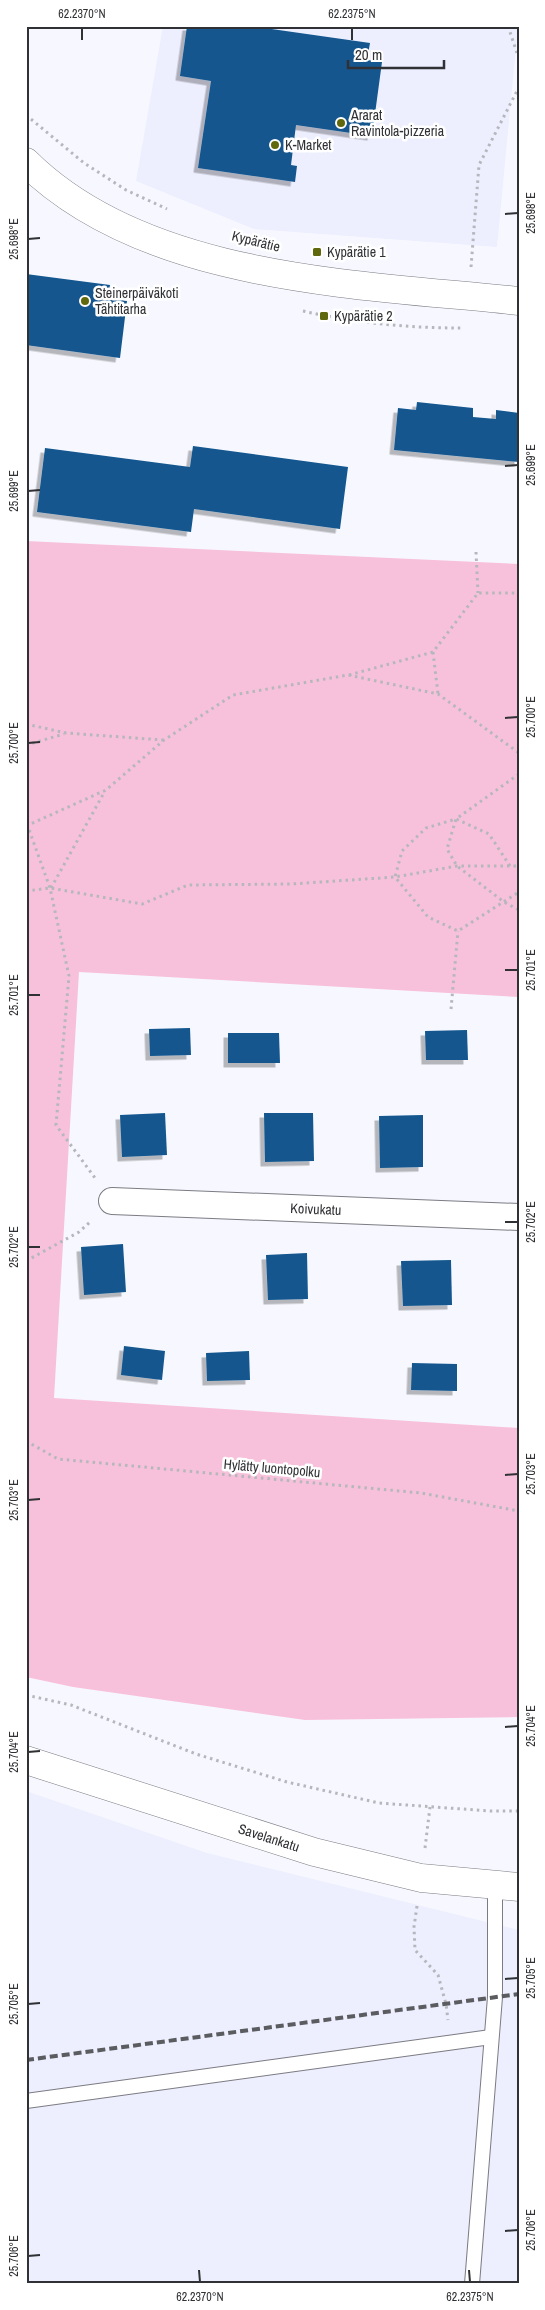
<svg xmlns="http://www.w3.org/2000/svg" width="545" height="2310" viewBox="0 0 545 2310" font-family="'Archivo Narrow',sans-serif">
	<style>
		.built { fill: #edeefe }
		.green { fill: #f8c1db }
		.building { fill: #13578f; filter: url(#shadow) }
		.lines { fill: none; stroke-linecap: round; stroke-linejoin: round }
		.lane-casing { stroke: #7b7b83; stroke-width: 16 }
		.street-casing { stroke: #7b7b83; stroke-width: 28 }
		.secondary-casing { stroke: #7b7b83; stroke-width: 29 }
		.path { stroke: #b6b7bd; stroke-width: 3; stroke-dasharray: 2.5 4; stroke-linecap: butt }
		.lane { stroke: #fff; stroke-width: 14 }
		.street { stroke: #fff; stroke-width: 26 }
		.secondary { stroke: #fff; stroke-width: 28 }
		.rail { stroke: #5b5c60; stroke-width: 4; stroke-dasharray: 8 4; stroke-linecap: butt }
		.ticks { fill: none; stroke: #303134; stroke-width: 2 }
		.poi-dot { fill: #5f680c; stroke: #fff; stroke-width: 2 }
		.labels { text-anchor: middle; stroke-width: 5; stroke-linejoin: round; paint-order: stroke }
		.poi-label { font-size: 14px; fill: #303134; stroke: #fff; text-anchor: start }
		.street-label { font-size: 14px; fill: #303134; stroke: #fff }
		.neatline { fill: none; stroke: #303134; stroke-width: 2 }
		.ticks-label { font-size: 12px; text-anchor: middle; fill: #303134 }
	</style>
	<defs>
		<filter id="shadow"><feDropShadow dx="-4.5" dy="4.5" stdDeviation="0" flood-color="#0004"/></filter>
	</defs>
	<rect width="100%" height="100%" fill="#f7f8ff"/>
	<g class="built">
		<path d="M163,26H518L497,247L254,229L136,181Z"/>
		<path d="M26,1791L207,1853L519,1930V2284H26Z"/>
	</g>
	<path class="green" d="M26,541L519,564V997L79,972L54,1398L519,1428V1717L305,1720L73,1687L26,1677Z"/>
	<g class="building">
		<path d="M187,26H250L370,43L367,60L382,62L372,136L296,125L291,165L297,166L295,182L198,168L211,81L180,76Z"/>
		<path d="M26,274L110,285L108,298L127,301L120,358L26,345Z"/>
		<path d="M417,402L473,408V417L496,419V410L519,413V462L394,450L398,408L416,410Z"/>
		<path d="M193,446L348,467L340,529L194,509L191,532L37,512L45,448L190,467Z"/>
		<path d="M190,1028L191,1055L150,1056L149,1029Z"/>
		<path d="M467,1030L468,1060H426L425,1031Z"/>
		<path d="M228,1033H279L280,1063H228Z"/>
		<path d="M165,1113L167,1155L122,1157L120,1115Z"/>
		<path d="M264,1113H313L314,1161L265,1162Z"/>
		<path d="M423,1115V1167L380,1168L379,1116Z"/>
		<path d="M123,1244L126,1292L84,1295L81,1247Z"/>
		<path d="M307,1253L308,1299L268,1300L266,1255Z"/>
		<path d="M451,1260L452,1305L403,1306L401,1261Z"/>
		<path d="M124,1346L165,1351L162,1380L121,1375Z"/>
		<path d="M249,1351L250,1380L207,1381L206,1353Z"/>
		<path d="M412,1363L457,1364V1391L411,1390Z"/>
	</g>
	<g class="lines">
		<g class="lane-casing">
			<g id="lane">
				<path d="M26,2101L491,2037"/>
				<path d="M472,2284L495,1997V1885"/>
			</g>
		</g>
		<g class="street-casing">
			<g id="street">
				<path id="s1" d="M112,1201L519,1217"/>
			</g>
		</g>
		<g class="secondary-casing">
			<g id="secondary">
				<path d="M26,162C146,281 360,284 519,301"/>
				<path id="s2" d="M26,1760L314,1852L421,1878L519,1887"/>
			</g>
		</g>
		<g class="path">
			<path d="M508,26L519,59"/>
			<path d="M26,115L84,163L126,190L167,209"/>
			<path d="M471,267L479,165L519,87"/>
			<path d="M303,311C354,323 409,328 461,328"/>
			<path d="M476,552L478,593"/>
			<path d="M433,652L438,694"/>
			<path d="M349,675L433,652L478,593H519"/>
			<path d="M26,724L66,733L163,740"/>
			<path d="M26,745L64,734"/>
			<path d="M519,774L456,819L447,849L457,866L504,902L519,910"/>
			<path d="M27,824L50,888L69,976L56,1125L95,1178"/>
			<path d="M26,826L106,790L164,740L233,695L348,675L438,694L519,753"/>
			<path d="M510,866L489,834L456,819L426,828L402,851L395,877L428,917L458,931L519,892"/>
			<path d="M51,888L105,791"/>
			<path d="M26,891L50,888L142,904L188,885L291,884L395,877L457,866H519"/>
			<path d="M451,1009L458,931"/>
			<path d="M26,1261L79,1232L90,1222"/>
			<path d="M26,1441L58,1459L421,1493L519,1511"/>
			<path d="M26,1695L71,1705L196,1754L287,1782L379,1803L490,1811H519"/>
			<path d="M425,1848L430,1807"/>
			<path d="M417,1906L414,1927L415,1950L438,1975L446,2004L448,2020"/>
		</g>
		<use href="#lane" class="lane"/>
		<use href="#street" class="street"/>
		<use href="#secondary" class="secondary"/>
		<path class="rail" d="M26,2060L519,1994"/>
	</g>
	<path class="ticks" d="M82,28V40M352,28V40M505,214L518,213M28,239L40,238M505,466L518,465M28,491L40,490M505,718L518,717M28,743L40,742M505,970H518M28,995H40M505,1222H518M28,1247H40M505,1475L518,1474M28,1500L40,1499M505,1727L518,1726M28,1752L40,1751M505,1979L518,1978M28,2004L40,2003M505,2231L518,2230M28,2256L40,2255M199,2270L200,2282M469,2270L470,2282"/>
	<g class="poi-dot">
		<circle cx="341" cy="123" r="5"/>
		<circle cx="275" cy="145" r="5"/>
		<rect x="312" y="247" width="10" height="10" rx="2.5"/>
		<circle cx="85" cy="301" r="5"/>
		<rect x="319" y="311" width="10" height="10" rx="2.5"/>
	</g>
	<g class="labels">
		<g class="poi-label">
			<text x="351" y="120">Ararat<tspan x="351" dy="16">Ravintola-pizzeria</tspan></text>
			<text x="285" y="150">K-Market</text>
			<text x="327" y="257">Kypärätie 1</text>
			<text x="95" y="298">Steinerpäiväkoti<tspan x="95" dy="16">Tähtitarha</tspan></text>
			<text x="334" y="321">Kypärätie 2</text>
		</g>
		<g class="street-label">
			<text transform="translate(256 241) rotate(14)" y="5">Kypärätie</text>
			<text dy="5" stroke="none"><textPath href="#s1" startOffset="204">Koivukatu</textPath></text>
			<text transform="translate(272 1468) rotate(5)" y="5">Hylätty luontopolku</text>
			<text dy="5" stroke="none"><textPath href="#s2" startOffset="255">Savelankatu</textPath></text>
		</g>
	</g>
	<rect width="545" height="2310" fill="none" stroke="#ffffff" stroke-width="55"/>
	<path d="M348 60v8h96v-8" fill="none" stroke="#303134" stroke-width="2.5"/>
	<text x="355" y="60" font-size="15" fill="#303134" stroke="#ffffff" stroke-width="4" paint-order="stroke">20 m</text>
	<rect x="28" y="28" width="490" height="2254" class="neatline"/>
	<g class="ticks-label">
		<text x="82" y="18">62.2370°N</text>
		<text x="352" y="18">62.2375°N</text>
		<text transform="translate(531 213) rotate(-90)" y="4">25.698°E</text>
		<text transform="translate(14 239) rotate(-90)" y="4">25.698°E</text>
		<text transform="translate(531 465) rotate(-90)" y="4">25.699°E</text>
		<text transform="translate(14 491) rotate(-90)" y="4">25.699°E</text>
		<text transform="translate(531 717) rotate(-90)" y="4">25.700°E</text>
		<text transform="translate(14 743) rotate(-90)" y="4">25.700°E</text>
		<text transform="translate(531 970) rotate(-90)" y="4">25.701°E</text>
		<text transform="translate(14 995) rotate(-90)" y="4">25.701°E</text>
		<text transform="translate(531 1222) rotate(-90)" y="4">25.702°E</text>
		<text transform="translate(14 1247) rotate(-90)" y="4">25.702°E</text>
		<text transform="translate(531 1474) rotate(-90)" y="4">25.703°E</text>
		<text transform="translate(14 1500) rotate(-90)" y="4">25.703°E</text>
		<text transform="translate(531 1726) rotate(-90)" y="4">25.704°E</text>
		<text transform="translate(14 1752) rotate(-90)" y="4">25.704°E</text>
		<text transform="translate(531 1978) rotate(-90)" y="4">25.705°E</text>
		<text transform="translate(14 2004) rotate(-90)" y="4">25.705°E</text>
		<text transform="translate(531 2230) rotate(-90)" y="4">25.706°E</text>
		<text transform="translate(14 2256) rotate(-90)" y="4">25.706°E</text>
		<text x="200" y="2301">62.2370°N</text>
		<text x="470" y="2301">62.2375°N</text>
	</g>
</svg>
